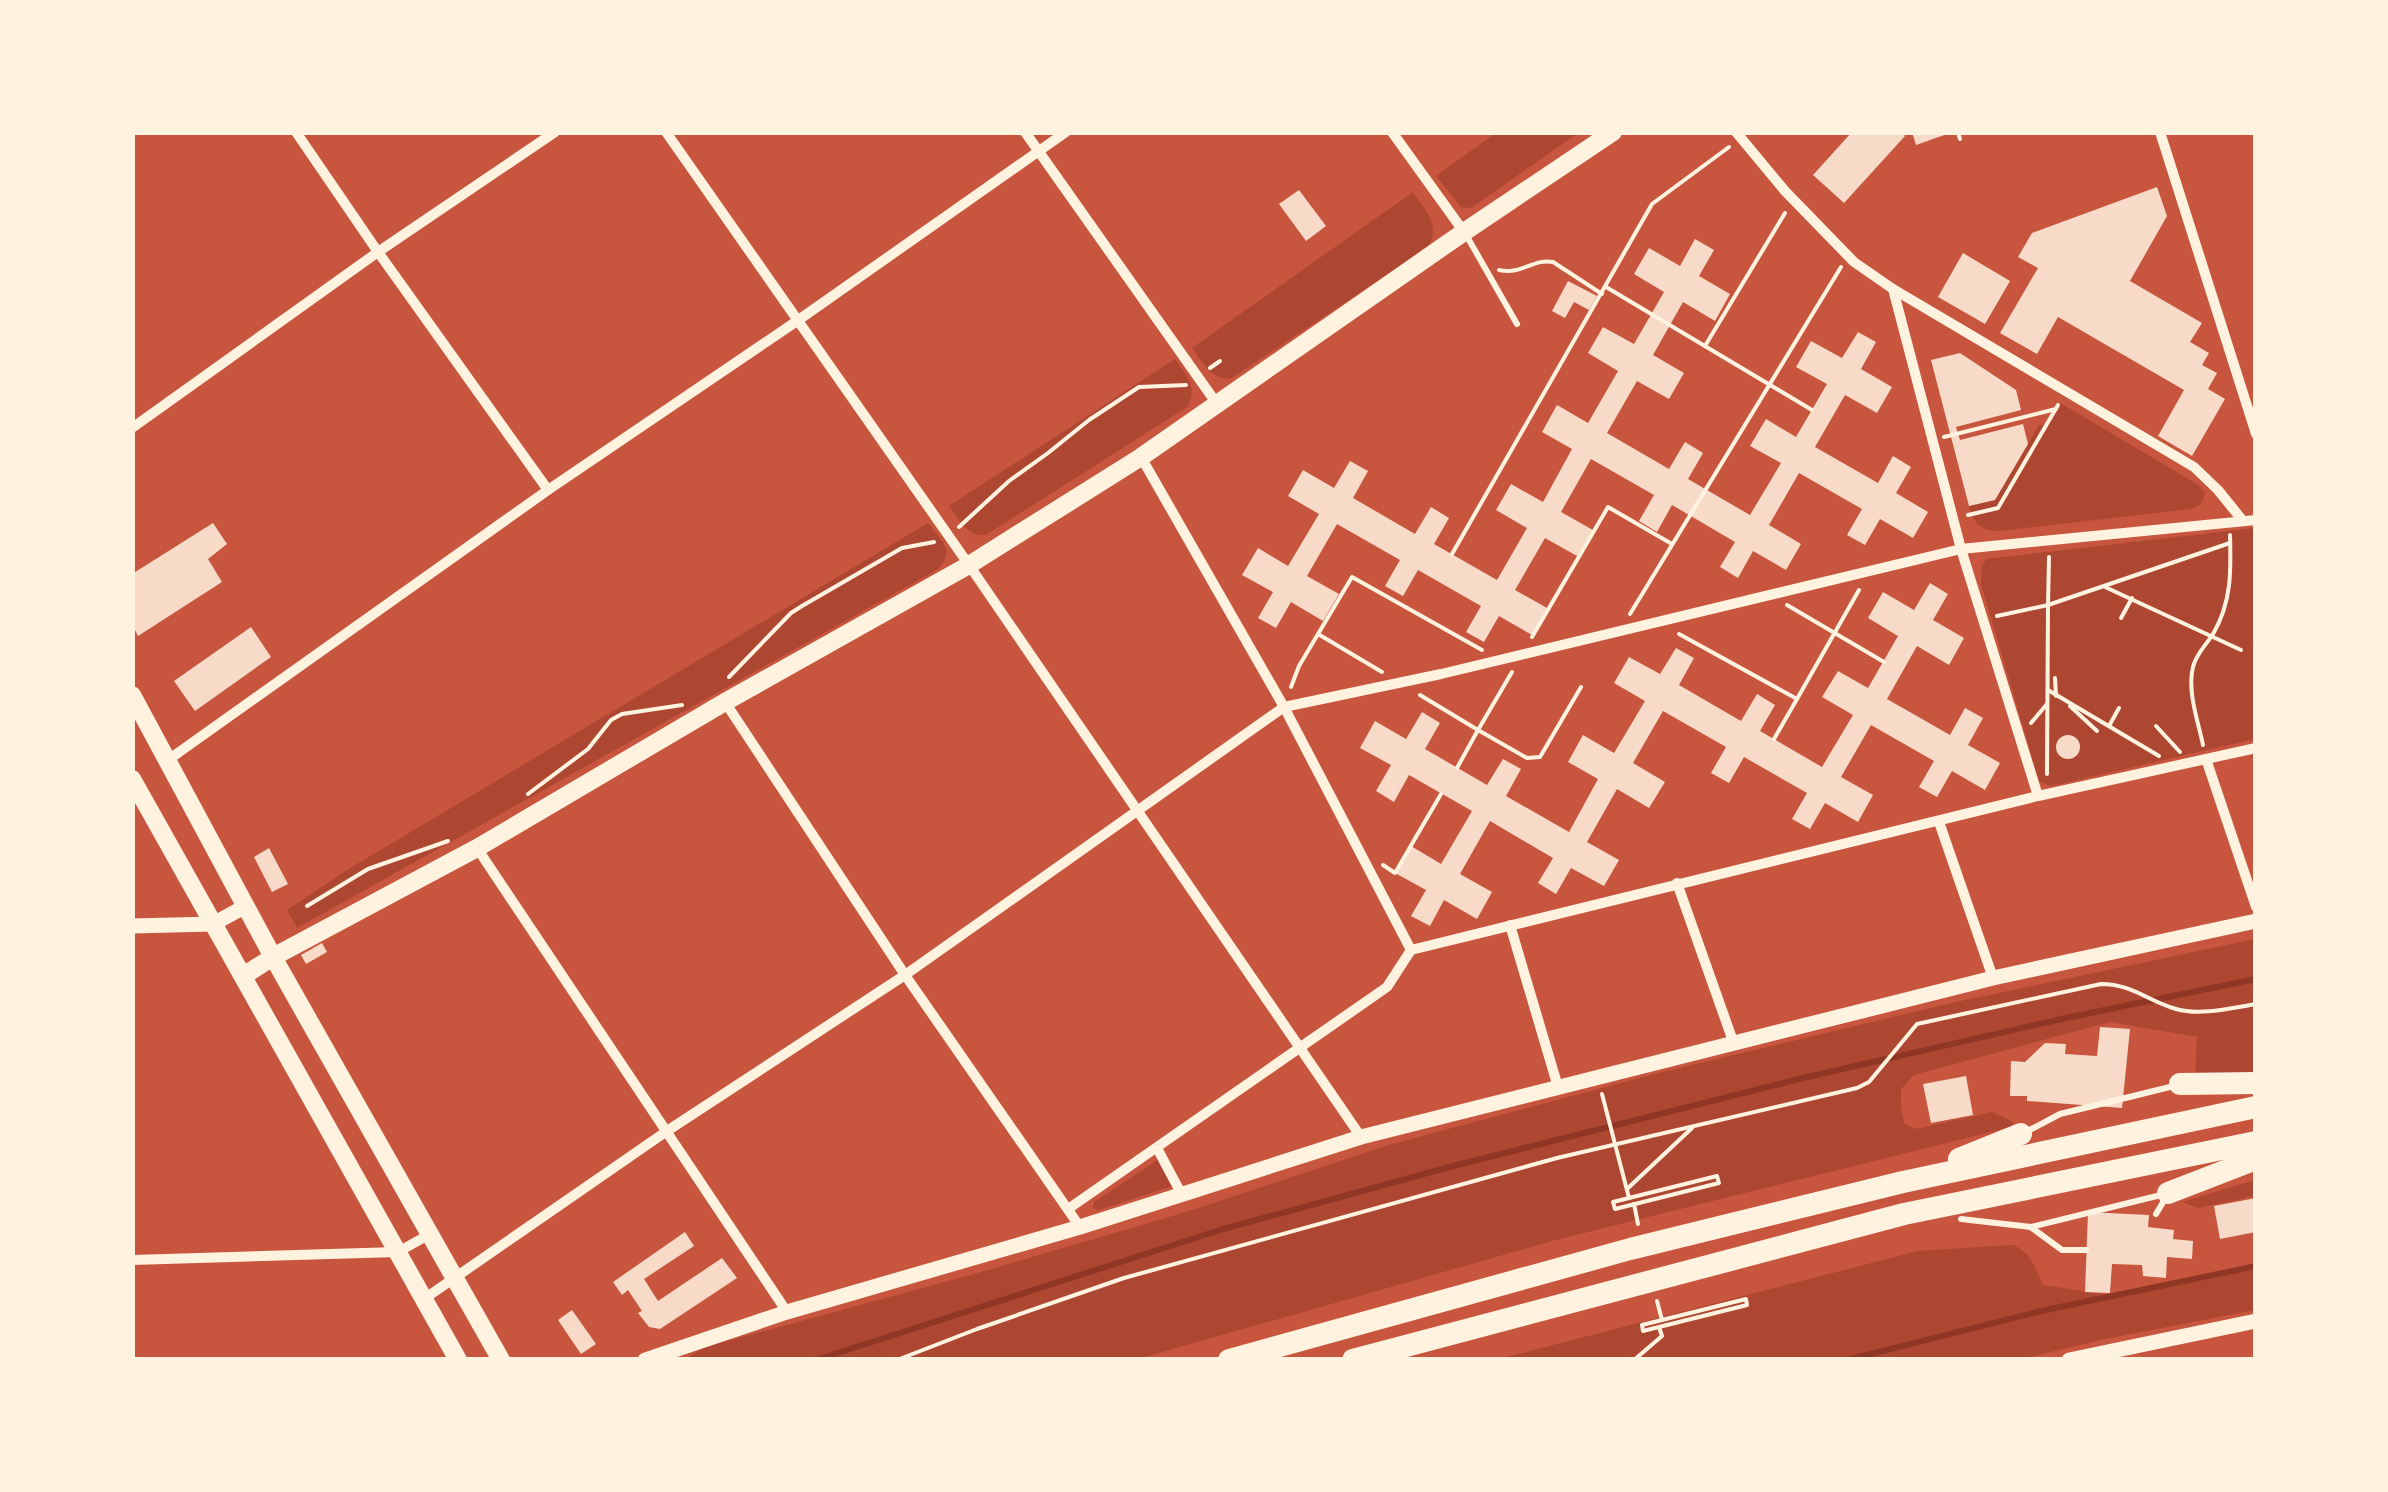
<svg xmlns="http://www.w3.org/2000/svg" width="2388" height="1492" viewBox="0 0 2388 1492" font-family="Barlow,sans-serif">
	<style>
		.green { fill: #ae4732 }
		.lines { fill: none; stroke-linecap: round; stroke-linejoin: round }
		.stream { stroke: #8f3625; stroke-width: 6 }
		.building { fill: #f7dbc8 }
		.path { stroke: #fff3e0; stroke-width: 4 }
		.service { stroke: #fff3e0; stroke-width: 6 }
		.minor { stroke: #fff3e0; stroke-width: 10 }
		.tertiary { stroke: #fff3e0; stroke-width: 15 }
		.secondary { stroke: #fff3e0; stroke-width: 18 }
		.motorway { stroke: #fff3e0; stroke-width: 22 }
	</style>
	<rect width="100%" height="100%" fill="#c8553d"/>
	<g class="green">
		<path d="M1497,132L1578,133L1471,208L1461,207L1436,176Z"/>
		<path d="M1413,192C1424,209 1442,226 1428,247L1232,378C1212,381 1203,363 1192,348Z"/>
		<path d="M1175,359C1186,375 1199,388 1187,407L986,535C967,537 959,519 949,506Z"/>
		<path d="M2060,403L2197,484L2205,493C2203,502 2200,506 2191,509L1999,531C1981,531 1974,524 1969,506L1995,500L2039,425H2047Z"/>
		<path d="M928,523L943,542L947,552L944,561L938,569L297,928L287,910L347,870Z"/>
		<path d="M2255,528V739L2051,786L2039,781L1981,584L1982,567L1986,559Z"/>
		<path d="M2255,939V1073L2195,1076L2197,1037L2110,1022L1914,1075L1901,1089V1107L1904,1123L1916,1129L1992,1112L2014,1122L2011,1127L1552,1241L1138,1359L685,1360L702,1348L981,1272L1186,1212L1385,1146L1658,1073L1956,1002Z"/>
		<path d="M1159,1159L1172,1186L1099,1210L1093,1208L1094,1202Z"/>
		<path d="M2255,1180V1196L2198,1208L2182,1202Z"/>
		<path d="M2013,1245C2031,1252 2035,1268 2043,1285L2114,1296L2255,1267V1310L2105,1339L2021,1359L1495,1360L1918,1251Z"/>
	</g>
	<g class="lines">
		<g class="stream">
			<path d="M816,1360L1220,1230L1453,1166L1807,1077L2066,1018L2256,979"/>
			<path d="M1847,1360L2041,1311L2256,1266"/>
		</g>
	</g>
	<g class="building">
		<path d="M1852,132H1901L1905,136L1844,203L1813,175Z"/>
		<path d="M1912,132H1950V133L1916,145Z"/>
		<path d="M2157,187L2167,216L2130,281L2202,323L2190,342L2209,353L2202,365L2217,373L2208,389L2225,399L2192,456L2158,436L2184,390L2058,317L2037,354L2000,333L2038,268L2018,257L2032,233Z"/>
		<path d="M1299,190L1326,226L1306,241L1279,204Z"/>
		<path d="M1695,239L1714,250L1699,276L1730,294L1715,321L1683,302L1653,355L1684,373L1669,399L1637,381L1607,433L1669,469L1685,442L1703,453L1688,479L1750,515L1781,463L1750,446L1766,419L1796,437L1827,384L1796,367L1811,341L1842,358L1858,332L1876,342L1861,369L1892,387L1877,413L1845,395L1815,447L1878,483L1893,456L1911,467L1896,493L1928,512L1913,538L1880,519L1865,545L1847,535L1862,509L1799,473L1769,525L1801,544L1786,570L1753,551L1738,578L1720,567L1735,542L1672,505L1657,532L1639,521L1654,495L1591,459L1561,512L1593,530L1577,556L1545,538L1515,590L1547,608L1532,635L1499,616L1484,642L1466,632L1481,606L1418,570L1403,596L1385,586L1400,560L1337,524L1307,576L1339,594L1323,621L1291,602L1276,628L1258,618L1273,592L1242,575L1258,548L1288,566L1319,514L1288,496L1303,470L1334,488L1350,461L1368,471L1353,498L1415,534L1431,507L1449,518L1434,544L1497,580L1527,528L1496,510L1511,484L1543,502L1572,449L1542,432L1557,405L1588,423L1618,371L1588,353L1603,327L1634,344L1664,292L1634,274L1649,248L1680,266Z"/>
		<path d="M1963,253L2010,281L1985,324L1938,297Z"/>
		<path d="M1568,281L1597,296L1589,310L1574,302L1565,318L1552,311Z"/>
		<path d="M1960,353L2016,390L2021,410L1956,427L1960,440L2023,424L2028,444L1995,500L1969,506L1931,360Z"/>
		<path d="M213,523L227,544L208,559L222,582L138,636L132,624V574Z"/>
		<path d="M1930,583L1948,594L1933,620L1964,638L1949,665L1917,646L1887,699L1950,735L1965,708L1983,718L1968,745L2000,763L1985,790L1952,771L1937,797L1919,787L1934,761L1871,725L1841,777L1873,795L1858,822L1825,803L1810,829L1792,819L1807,793L1744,757L1729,783L1711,773L1726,747L1663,711L1633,763L1665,782L1649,808L1617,789L1587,842L1619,860L1604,886L1571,868L1556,894L1538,883L1553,858L1490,821L1460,874L1492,892L1477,919L1444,900L1430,926L1411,916L1426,890L1395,873L1411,846L1441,864L1472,811L1409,775L1394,802L1376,791L1391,765L1360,748L1375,721L1406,739L1422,712L1440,723L1425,749L1487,785L1503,759L1521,769L1506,796L1569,832L1598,779L1568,762L1583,735L1614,753L1645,701L1614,683L1629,657L1660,674L1676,648L1694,658L1679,685L1741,721L1757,694L1775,705L1760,731L1822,767L1853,715L1822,697L1838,671L1868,688L1898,636L1868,618L1883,592L1914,610Z"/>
		<path d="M251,627L271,657L195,711L174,681Z"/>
		<circle cx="2068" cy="747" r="12"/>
		<path d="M269,848L288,884L272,892L254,857Z"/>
		<path d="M322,943L327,952L306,964L301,955Z"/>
		<path d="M2100,1027L2130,1029L2122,1108L2027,1101V1096H2010L2011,1061L2025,1062L2045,1043L2066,1044L2065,1054L2097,1056Z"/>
		<path d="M1966,1076L1973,1115L1931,1123L1923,1084Z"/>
		<path d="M2256,1198V1232L2220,1239L2214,1206Z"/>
		<path d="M2088,1212L2149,1215L2148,1227L2174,1230L2173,1239L2193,1241L2192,1259L2167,1257L2166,1278L2143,1276L2142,1265L2112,1264L2110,1293L2085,1292Z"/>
		<path d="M685,1232L694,1246L644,1279L658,1301L722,1258L737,1278L660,1329L649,1327L638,1313L642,1311L628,1290L622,1295L613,1282Z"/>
		<path d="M572,1310L596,1344L581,1354L558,1320Z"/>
	</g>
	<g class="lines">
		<g class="path">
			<path d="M1958,132L1960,139"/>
			<path d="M1499,270C1522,275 1534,258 1553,262L1602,294"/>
			<path d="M1606,287L1812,410"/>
			<path d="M1705,346L1785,213"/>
			<path d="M1210,368L1220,361"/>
			<path d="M1944,437L2056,409"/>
			<path d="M1968,515L1998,508L2058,405"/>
			<path d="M959,527L1009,481L1048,453L1089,420L1139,387L1186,385"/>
			<path d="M1452,554L1652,204L1729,147"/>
			<path d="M2105,587L2241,650"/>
			<path d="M1787,605L1884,662"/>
			<path d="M1630,614L1841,267"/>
			<path d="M1997,616L2048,605L2049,557"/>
			<path d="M2121,618L2132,598"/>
			<path d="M1679,634L1797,699L1774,739"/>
			<path d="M1532,637L1608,507L1672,544"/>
			<path d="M1382,672L1318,634L1352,577L1482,650"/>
			<path d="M1512,672L1478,730L1527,758L1540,757L1581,687"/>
			<path d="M729,677L791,613L802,606L902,548L934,542"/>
			<path d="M2055,678L2056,696"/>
			<path d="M1291,687L1299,666L1318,634"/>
			<path d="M2048,690L2159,756"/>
			<path d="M1420,695L1478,730L1457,768"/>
			<path d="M1797,699L1859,590"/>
			<path d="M2070,706L2097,731"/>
			<path d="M2031,723L2047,704"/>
			<path d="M2109,726L2119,708"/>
			<path d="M2156,726L2180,752"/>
			<path d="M2203,745C2198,721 2187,691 2193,667C2196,654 2206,645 2213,634C2232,602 2231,570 2230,535"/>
			<path d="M2047,774L2048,605L2230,543"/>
			<path d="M528,794L588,749L611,720L622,714L682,705"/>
			<path d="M1383,865L1395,873L1441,794"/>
			<path d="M307,906L368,869L448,841"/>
			<path d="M1602,1094L1629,1198L1717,1176L1719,1183L1615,1209L1613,1202L1629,1198"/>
			<path d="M1627,1189L1692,1128"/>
			<path d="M1634,1204L1638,1224"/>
			<path d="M1657,1301L1662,1320"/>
			<path d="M897,1360L977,1329L1124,1278L1557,1158L1857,1088L1869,1082L1917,1024L2101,984C2132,984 2148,1001 2176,1009C2201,1016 2231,1008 2256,1004"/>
			<path d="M1634,1360L1662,1336L1659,1327L1747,1305L1746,1299L1642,1325L1643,1331L1659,1327"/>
		</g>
		<g class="service">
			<path d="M1465,233L1517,324"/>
			<path d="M2024,1133L2060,1114L2174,1086"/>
			<path d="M2156,1214L2165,1199"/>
			<path d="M1961,1219L2031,1227L2165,1194"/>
			<path d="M2032,1228L2062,1250H2086"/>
		</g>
		<g class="minor">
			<path d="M296,132L378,252L548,490"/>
			<path d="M666,132L969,565L1361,1137"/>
			<path d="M1025,132L1217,404"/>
			<path d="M1392,132L1464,232"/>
			<path d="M1736,132L1785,191L1854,262L1893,289L2194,467L2218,490L2243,521"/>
			<path d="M2160,132L2256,434"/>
			<path d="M1893,289L1961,549L2038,796"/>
			<path d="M132,428L378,252L555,132"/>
			<path d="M1141,457L1284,707L1411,950"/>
			<path d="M725,702L905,975L1080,1227"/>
			<path d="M2206,759L2256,907"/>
			<path d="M168,760L548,490L797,321L1066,132"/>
			<path d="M1939,822L1993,978"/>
			<path d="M477,848L787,1312"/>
			<path d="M1677,883L1734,1044"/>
			<path d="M1510,925L1558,1087"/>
			<path d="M1157,1148L1182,1195"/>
			<path d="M1068,1209L1387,987L1411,950L2038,796L2256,748"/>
			<path d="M132,1260L398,1252L430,1234"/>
			<path d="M424,1299L667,1131L905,975L1284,707L1441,674L1961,549L2256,520"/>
		</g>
		<g class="tertiary">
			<path d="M132,926L213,924L246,906"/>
			<path d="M645,1360L787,1312L1080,1227L1361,1137L1993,978L2256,921"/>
			<path d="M2069,1360L2256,1321"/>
		</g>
		<g class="secondary">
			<path d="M132,695L273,957L501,1360"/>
			<path d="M132,779L458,1360"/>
			<path d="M243,976L273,957L477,848L725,702L969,565L1141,457L1464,232L1613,132"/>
		</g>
		<g class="motorway">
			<path d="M2180,1084L2256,1083"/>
			<path d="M1959,1159L2021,1134"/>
			<path d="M2168,1193L2256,1159"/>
			<path d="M1229,1360L1630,1249L1903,1182L2256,1107"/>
			<path d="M1353,1360L1904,1214L2256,1142"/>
		</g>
	</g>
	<rect width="2388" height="1492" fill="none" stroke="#fff3e0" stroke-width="270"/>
</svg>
